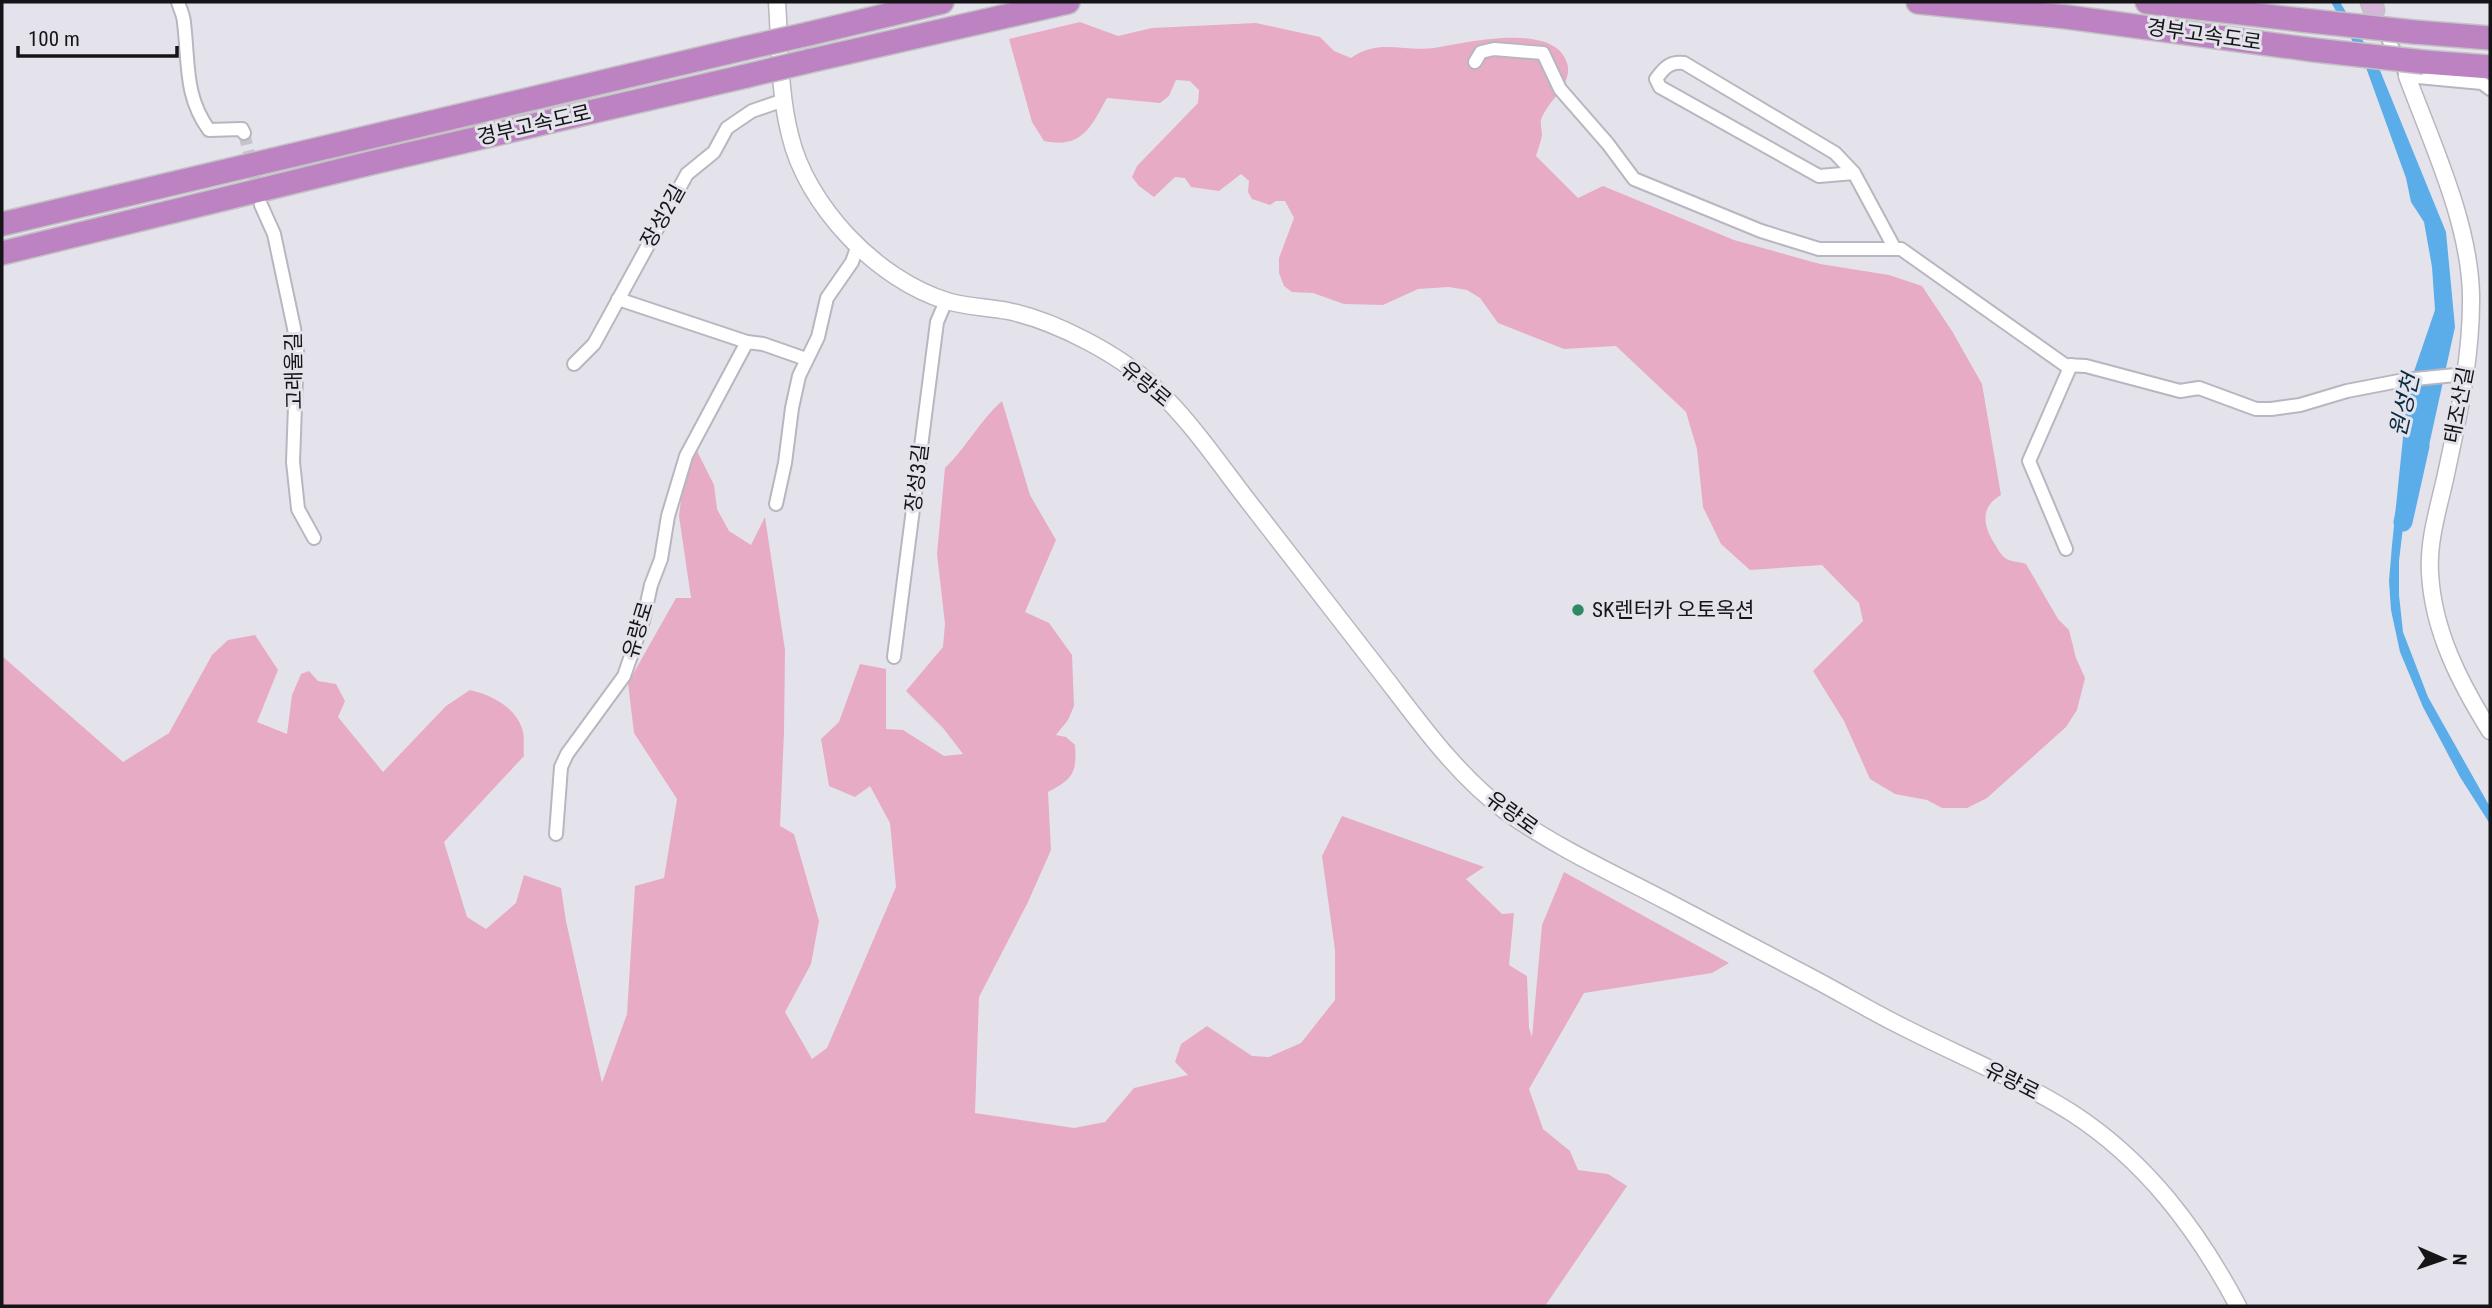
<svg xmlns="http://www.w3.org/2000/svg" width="2492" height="1308" viewBox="0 0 2492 1308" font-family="'Roboto Condensed','Noto Sans KR',sans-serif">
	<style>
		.green { fill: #e7abc6 }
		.water { fill: #5aade9 }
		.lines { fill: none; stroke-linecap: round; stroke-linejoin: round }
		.river { stroke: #5aade9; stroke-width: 19 }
		.minor-tunnel { stroke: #c5c4cb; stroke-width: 12; stroke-dasharray: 12 6; stroke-linecap: butt }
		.minor-casing { stroke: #b8b6bf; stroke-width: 16 }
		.tertiary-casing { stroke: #b8b6bf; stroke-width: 19 }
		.primary-casing { stroke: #c2c2c3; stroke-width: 23 }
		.motorway-casing { stroke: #c2c2c3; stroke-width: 26 }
		.minor { stroke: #fff; stroke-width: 12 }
		.tertiary { stroke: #fff; stroke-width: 16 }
		.primary { stroke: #d7b4da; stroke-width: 19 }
		.motorway { stroke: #bc82c2; stroke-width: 23 }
		.motorway-bridge-casing { stroke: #c2c2c3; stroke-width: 26; stroke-linecap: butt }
		.motorway-bridge { stroke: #bc82c2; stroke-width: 23 }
		.poi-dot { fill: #2d8b63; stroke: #e4e3eb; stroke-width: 2.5 }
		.labels { text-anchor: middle; stroke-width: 6; stroke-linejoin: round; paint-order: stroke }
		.street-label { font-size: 21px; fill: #151417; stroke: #e4e3eb }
		.poi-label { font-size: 21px; fill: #151417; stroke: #e4e3eb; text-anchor: start }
		.water-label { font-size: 23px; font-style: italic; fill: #092d45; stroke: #e4e3eb }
	</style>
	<rect width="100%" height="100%" fill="#e4e3eb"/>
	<g class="green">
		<path d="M1080,22L1118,36L1152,28L1256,23L1320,37L1334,51L1351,58C1378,38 1404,52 1434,48C1465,43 1555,21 1567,63C1574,84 1547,101 1541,120C1540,124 1542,130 1542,135C1541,142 1538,149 1536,156L1578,198L1603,186L1734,240L1820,264L1889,275L1922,286L1952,331L1982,384L2001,495C1980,507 1983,525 1994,543C1998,549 2002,558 2009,560C2014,562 2021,562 2026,564L2058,619L2069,630L2076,658L2085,678L2077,710L2066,727L1987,798L1967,808H1942L1927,800L1895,794L1870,779L1844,721L1813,671L1863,621L1859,603L1822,565L1750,570L1721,544L1703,507L1697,449L1686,412L1616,346L1564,349L1498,323L1480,298L1467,290L1449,287L1418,289L1383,305L1344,304L1313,293L1292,292L1284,286L1279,273V258L1294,218L1285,201H1276L1270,205L1252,199L1248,192L1249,181L1241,174L1219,191L1191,187L1185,178L1175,177L1154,197L1139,186L1132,177L1137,166L1198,103L1199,90L1190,81L1176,80L1169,96L1160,103L1107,98C1091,127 1082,149 1044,141L1032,122L1009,39Z"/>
		<path d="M1002,401L1030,495L1056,540L1025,612L1049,623L1072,655L1074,706L1068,720L1056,735L1066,737L1075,745C1077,773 1073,779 1048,792L1051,850L1028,902L979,997L975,1113L1074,1128L1105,1122L1134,1088L1188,1075L1175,1062L1181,1044L1207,1026L1252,1056L1269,1057L1301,1043L1335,1000V950L1322,856L1342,816L1484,867L1466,879L1502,914L1514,913L1509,965L1527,976L1529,1028L1532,1037L1542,925L1564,872L1729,963L1712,973L1584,993L1529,1089L1543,1129L1570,1151L1578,1170L1608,1174L1627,1186L1545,1306H2V656L123,762L169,733L212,655L228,640L255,635L278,670L257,722L287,734L292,695L301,674L309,671L318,681L336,684L345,701L338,717L383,772L446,706L470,690C491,695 514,706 522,728C525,736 523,748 524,756L444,842L467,917L486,929L516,903L524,875L561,888L566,921L602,1083L627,1014L635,886L664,878L677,799L634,733L628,683L676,598H691L679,516L683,483L696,449L714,485L717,509L729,531L751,545L765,517L785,650L784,732L780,826L794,834L819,921L811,964L785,1012L812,1059L827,1048L896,887L890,823L870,786L855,797L829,786L821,739L839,722L860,664L886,669V729L903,730L944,756L963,754L943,728L906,691L943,647L945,624L937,554L945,468C966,448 980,420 1002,401Z"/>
	</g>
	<path class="water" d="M2331,2H2340L2379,68L2446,232L2455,327L2428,450L2409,477L2399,561V595L2403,632L2428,697L2490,807V824L2460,777L2423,707L2400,652L2391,610L2389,581L2392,545L2408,389L2435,310L2432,267L2424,222L2411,202L2406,178L2364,62Z"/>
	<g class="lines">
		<path class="river" d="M2403,522L2420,446"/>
		<path class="minor-tunnel" d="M244,133L259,194"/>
		<g class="minor-casing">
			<g id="minor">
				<path d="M178,2C180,9 184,16 184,23C189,62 184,96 209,130L242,129L244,133"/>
				<path d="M2382,27L2407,76L2482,83L2490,89"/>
				<path d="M1475,62L1481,52L1494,49L1543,53L1560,89L1608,144L1634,179L1761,231L1819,249H1901L2065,365L2086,366L2180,391L2199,388L2256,409H2271L2300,405L2347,391L2404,380L2466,374"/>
				<path d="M1854,173L1819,176L1660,87L1656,79C1664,68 1670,61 1684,63L1835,153L1854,173L1895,249"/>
				<path d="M261,205L274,234L294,328L297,350L293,462L297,499L298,509L314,538"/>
				<path d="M618,299L747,342"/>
				<path d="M574,364L594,344L687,174L714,152L727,128L752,111L784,100"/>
				<path d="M776,504L785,463L792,408L799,376L818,337L827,298L852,262L858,245"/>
				<path d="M2066,549L2029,461L2071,365"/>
				<path d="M894,657L937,322L946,301"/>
				<path d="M556,834L561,767L567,754L624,676L643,621L651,585L661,559L668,516L686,456L747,342L763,344L806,359"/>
			</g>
		</g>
		<g class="tertiary-casing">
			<g id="tertiary">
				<path d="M777,2C780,46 779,92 790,135C806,205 877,280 947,301C966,307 988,307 1008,311C1055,321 1117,353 1153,386C1188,418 1216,459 1245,497C1293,559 1342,622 1390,684C1425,730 1461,779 1508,813C1559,849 1615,874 1670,903C1719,929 1767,954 1816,980C1846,996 1876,1014 1907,1029C1962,1057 2020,1080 2072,1113C2146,1161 2197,1229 2238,1306"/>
				<path d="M2407,76C2432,144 2469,221 2471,294C2472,357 2458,418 2445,479C2438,509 2428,542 2430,573C2433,631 2460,683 2490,731"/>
			</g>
		</g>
		<g class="primary-casing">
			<path id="primary" d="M2371,2L2374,10"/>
		</g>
		<g class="motorway-casing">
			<g id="motorway">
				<path d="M1918,2L2067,17L2314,50"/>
				<path d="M2147,2L2301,20"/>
				<path d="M2414,32L2490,38"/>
				<path d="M808,34L942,2"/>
				<path d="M809,61L1068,2"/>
				<path d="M2424,62L2490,67"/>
				<path d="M2,224L746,48"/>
				<path d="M2,253L375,162L746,76"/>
			</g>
		</g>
		<use href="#minor" class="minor"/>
		<use href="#tertiary" class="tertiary"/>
		<use href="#primary" class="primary"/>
		<use href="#motorway" class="motorway"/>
		<g class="motorway-bridge-casing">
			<g id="motorway-bridge">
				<path d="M2301,20L2414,32"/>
				<path d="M746,48L808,34"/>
				<path d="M2314,50L2424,62"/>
				<path d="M746,76L809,61"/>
			</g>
		</g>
		<use href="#motorway-bridge" class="motorway-bridge"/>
	</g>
	<circle class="poi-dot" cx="1578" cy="610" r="7"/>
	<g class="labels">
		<g class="street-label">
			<text transform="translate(2204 35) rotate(8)" y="7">경부고속도로</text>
			<text transform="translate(534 125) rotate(-13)" y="7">경부고속도로</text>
			<text transform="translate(663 216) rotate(-61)" y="7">장성2길</text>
			<text transform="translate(294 371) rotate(-91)" y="7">고래울길</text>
			<text transform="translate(1146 384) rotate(40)" y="7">유량로</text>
			<text transform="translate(2459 405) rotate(-79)" y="7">태조산길</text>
			<text transform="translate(917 478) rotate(-83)" y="7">장성3길</text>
			<text transform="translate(638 630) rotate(-73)" y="7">유량로</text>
			<text transform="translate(1512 813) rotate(36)" y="7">유량로</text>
			<text transform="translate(2012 1081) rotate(27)" y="7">유량로</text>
		</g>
		<g class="poi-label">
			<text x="1592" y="617">SK렌터카 오토옥션</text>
		</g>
		<g class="water-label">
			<text transform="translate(2404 405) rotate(-77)" y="8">원성천</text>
		</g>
	</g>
	<rect width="2492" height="1308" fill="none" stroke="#151417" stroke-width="7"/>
	<g transform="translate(2443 1259) rotate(92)" stroke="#e4e3eb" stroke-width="5" paint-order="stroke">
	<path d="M0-5L12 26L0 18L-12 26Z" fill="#151417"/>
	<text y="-10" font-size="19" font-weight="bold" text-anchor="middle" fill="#151417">N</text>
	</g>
	<path d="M18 46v10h159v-10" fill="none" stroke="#151417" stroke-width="3.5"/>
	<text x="28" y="46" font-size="21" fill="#151417" stroke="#e4e3eb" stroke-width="5" paint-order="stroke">100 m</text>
</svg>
